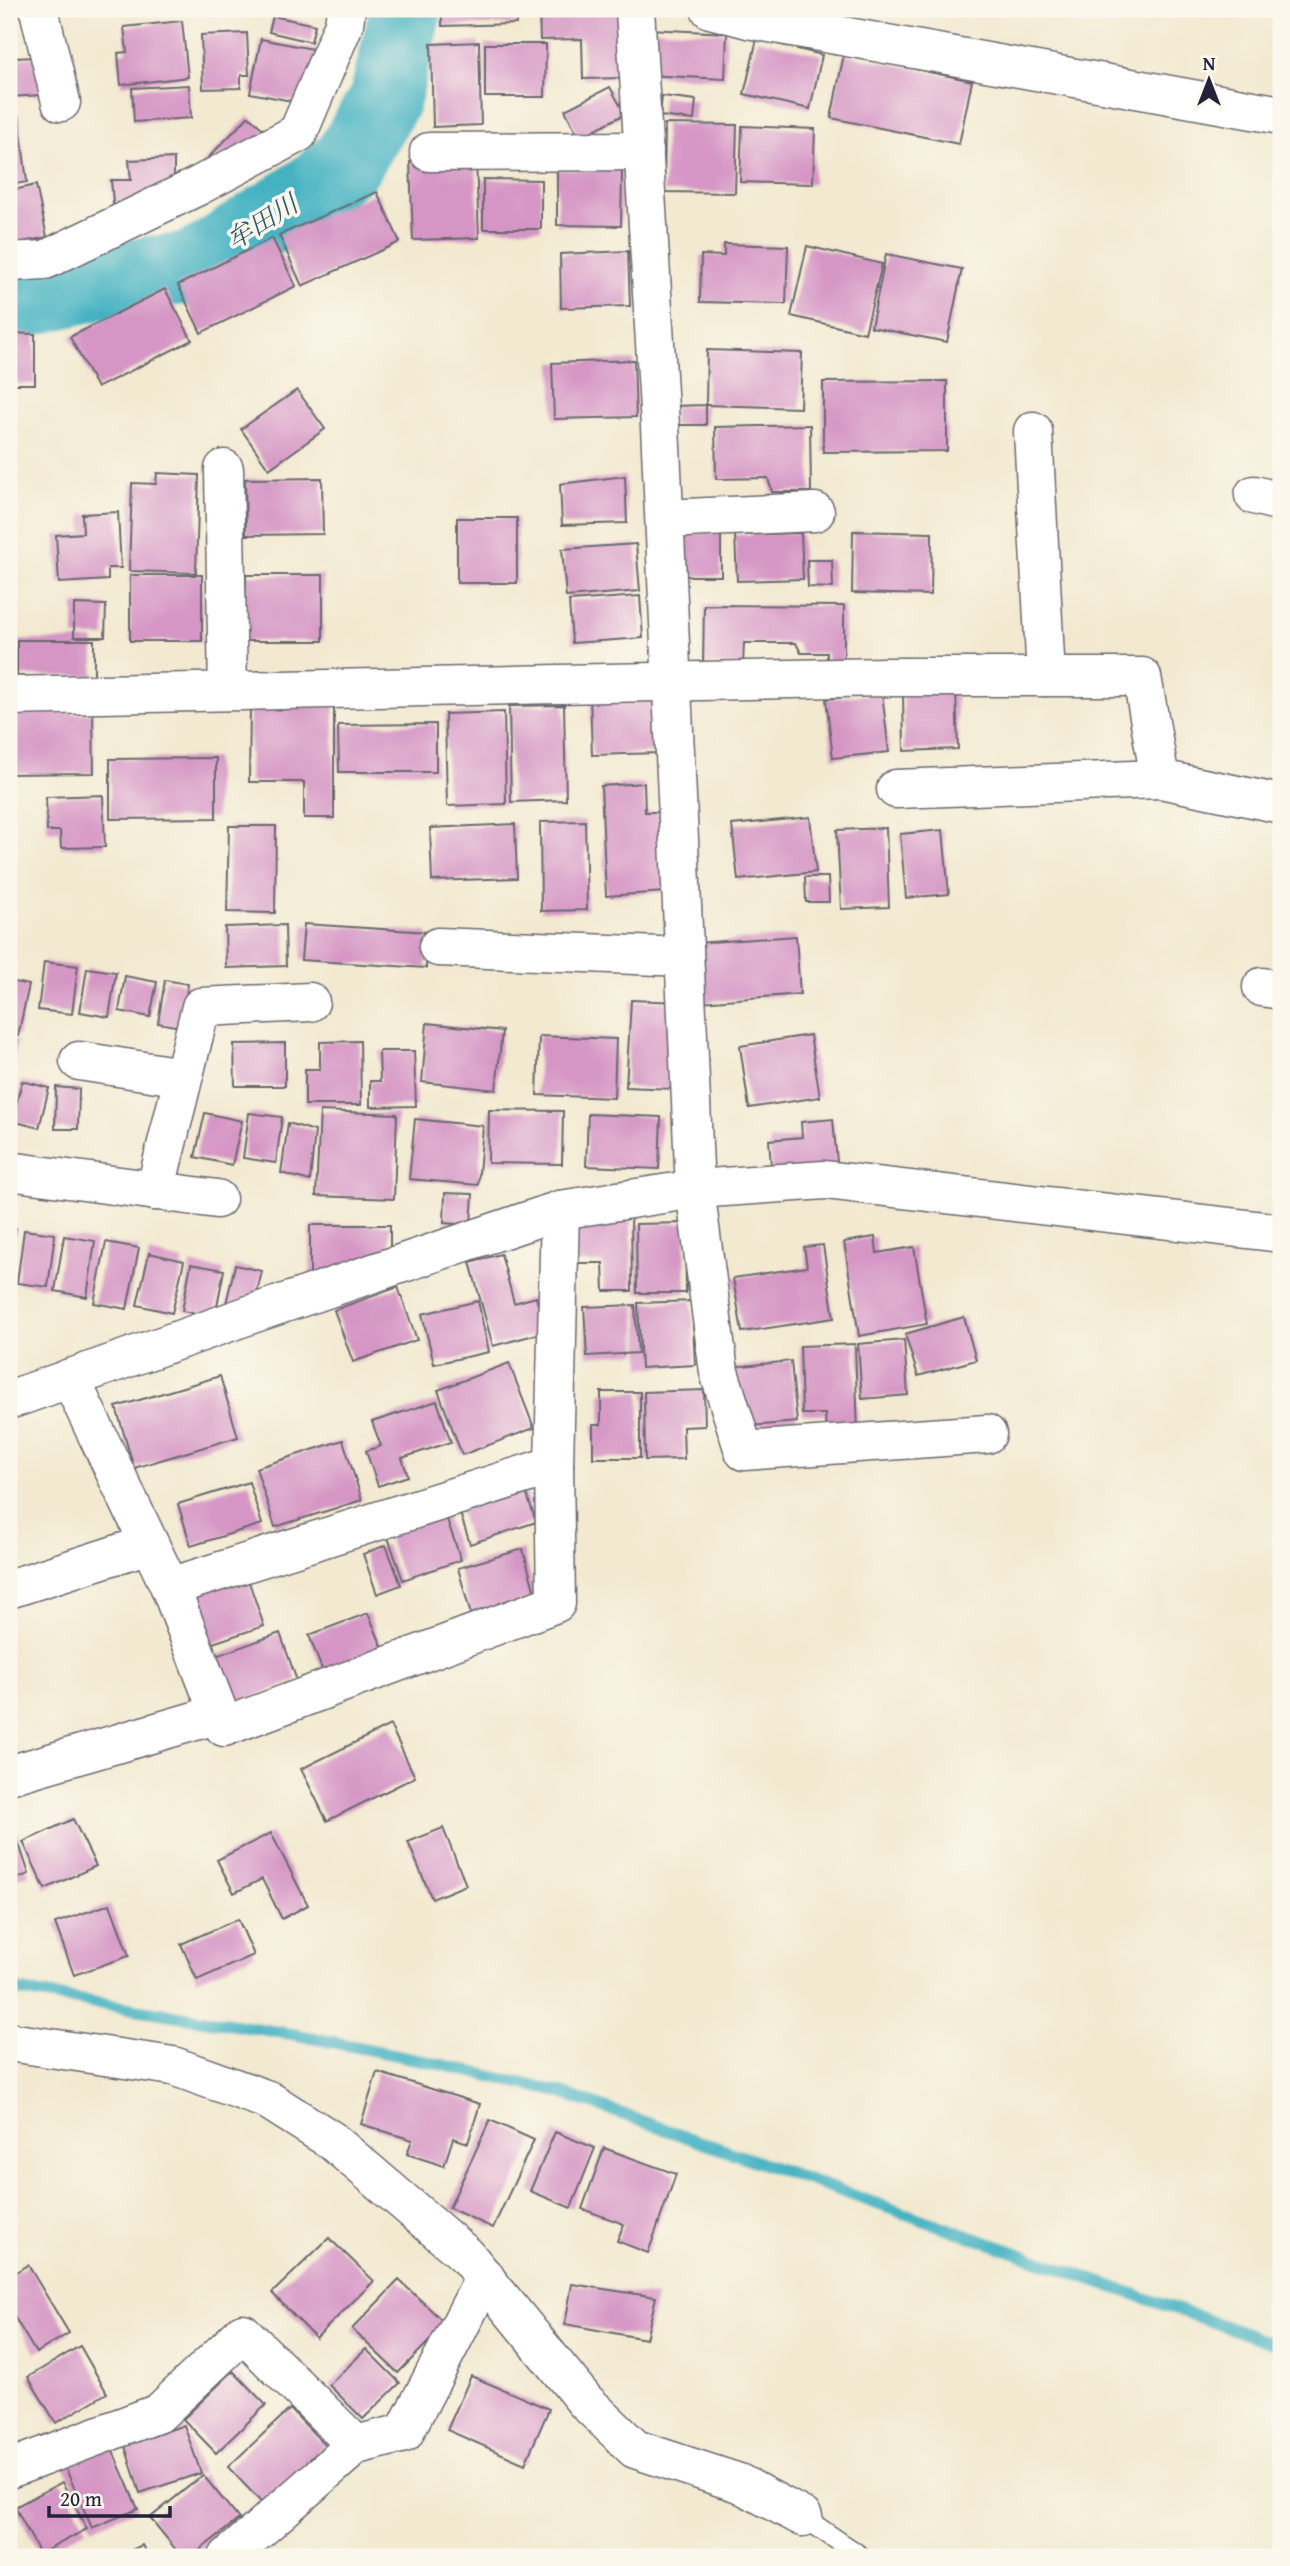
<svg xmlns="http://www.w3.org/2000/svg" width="1290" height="2566" viewBox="0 0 1290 2566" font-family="'Gentium Book Plus','Noto Serif JP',serif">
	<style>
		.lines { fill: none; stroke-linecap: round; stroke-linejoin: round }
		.stream { stroke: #45b2c2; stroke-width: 12 }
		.river { stroke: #45b2c2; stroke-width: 72 }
		.building { fill: #d596c5 }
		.lane-casing { stroke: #6b686f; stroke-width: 22 }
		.street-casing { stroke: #6b686f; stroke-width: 41 }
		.lane { stroke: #fff; stroke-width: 19 }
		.street { stroke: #fff; stroke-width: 38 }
		.labels { text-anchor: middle; stroke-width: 7; stroke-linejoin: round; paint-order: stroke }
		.water-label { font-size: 26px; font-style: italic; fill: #305c71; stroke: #fbf7ec }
	</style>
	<rect width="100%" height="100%" fill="#fbf7ec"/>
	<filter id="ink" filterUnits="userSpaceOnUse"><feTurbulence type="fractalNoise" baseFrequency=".0143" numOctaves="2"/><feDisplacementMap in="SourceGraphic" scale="14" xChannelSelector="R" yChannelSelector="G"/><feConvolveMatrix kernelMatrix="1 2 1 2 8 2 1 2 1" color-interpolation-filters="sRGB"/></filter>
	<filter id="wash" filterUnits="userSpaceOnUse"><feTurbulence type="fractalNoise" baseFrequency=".00686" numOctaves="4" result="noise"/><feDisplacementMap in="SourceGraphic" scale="28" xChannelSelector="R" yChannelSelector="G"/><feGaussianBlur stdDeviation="1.57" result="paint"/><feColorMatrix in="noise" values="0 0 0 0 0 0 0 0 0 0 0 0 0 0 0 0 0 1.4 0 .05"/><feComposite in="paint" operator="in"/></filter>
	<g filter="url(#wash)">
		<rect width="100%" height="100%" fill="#f2e9d0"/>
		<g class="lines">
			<path class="stream" d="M9,1989L298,2035L421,2060L559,2092L1281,2346"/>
			<path class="river" d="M9,305L149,272L186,269L209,258L310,192L347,162L385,99L406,9"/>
		</g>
		<g id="blocks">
			<g class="building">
				<path d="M442,9H515L516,24L442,26Z"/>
				<path d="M539,9H621L622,78L583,79L582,39L540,40Z"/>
				<path d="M795,9H843L841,20Z"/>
				<path d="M273,16L315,25L311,42L269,32Z"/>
				<path d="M182,21L188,77L121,85L118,53L127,52L124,27Z"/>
				<path d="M648,29L727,33L725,79L646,75Z"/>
				<path d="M247,33L249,75H241V88L203,89L201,35Z"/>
				<path d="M261,39L333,53L323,107L250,93Z"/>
				<path d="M757,39L822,55L810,109L744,94Z"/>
				<path d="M479,42L481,125L433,127L431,44Z"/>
				<path d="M485,44H546L545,97H485Z"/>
				<path d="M844,54L972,81L959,144L831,118Z"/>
				<path d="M40,57L42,95L9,97V58Z"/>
				<path d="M189,85L191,118L134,122L132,88Z"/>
				<path d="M610,87L625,114L579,138L565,110Z"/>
				<path d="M662,96L696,100L694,120L660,116Z"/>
				<path d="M249,116L268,134L202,164Z"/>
				<path d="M19,117L27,182L9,185V118Z"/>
				<path d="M665,124L737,125L735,193L664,192Z"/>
				<path d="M742,126L815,129L813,184L740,182Z"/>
				<path d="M174,158V207L115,224L111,180H131L129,160Z"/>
				<path d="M476,160L479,238L413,240L410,162Z"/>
				<path d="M557,170H622L621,226L557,225Z"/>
				<path d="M483,179L541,180V229H483Z"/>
				<path d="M36,185L47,237L9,245V191Z"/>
				<path d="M377,192L400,242L302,286L279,235Z"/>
				<path d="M272,238L296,286L201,333L178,285Z"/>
				<path d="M724,244L788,246L786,304L700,302L701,255L724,256Z"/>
				<path d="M807,246L882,264L865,333L791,316Z"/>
				<path d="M628,251L630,306L561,308L560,254Z"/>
				<path d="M886,254L962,269L947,342L871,327Z"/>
				<path d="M165,289L192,340L97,388L70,337Z"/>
				<path d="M9,333L35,334V384H9Z"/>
				<path d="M707,350L802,353L800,408L706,405V425H673V406L706,405Z"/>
				<path d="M634,360L636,417L554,419L552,363Z"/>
				<path d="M947,381V451L823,452V382Z"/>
				<path d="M297,390L325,429L269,469L241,429Z"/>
				<path d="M810,425L811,492H772L768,478L716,479L715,427Z"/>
				<path d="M157,473L199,475L196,573L129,571L132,483L156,484Z"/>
				<path d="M625,476L627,523L562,525L560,484Z"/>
				<path d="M322,478L323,534L246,535L245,479Z"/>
				<path d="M118,512L121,568H108V580L59,583L56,535L83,533L82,514Z"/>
				<rect x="457" y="518" width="60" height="65"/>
				<path d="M853,531L932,533L931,595L852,593Z"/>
				<rect x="682" y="533" width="39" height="43"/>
				<path d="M801,533L803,579L737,581L735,535Z"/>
				<path d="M636,544L640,591L566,597L562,549Z"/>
				<path d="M807,560H832L833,588L808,587Z"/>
				<rect x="130" y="575" width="72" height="66"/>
				<path d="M246,575H323V641H245Z"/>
				<path d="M640,596L643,638L572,643L569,601Z"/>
				<path d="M74,604L106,605L105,637H74Z"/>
				<path d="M704,605L844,606V673H827V653H801L796,643H744L743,665H703Z"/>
				<rect x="17" y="640" width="77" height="36"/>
				<path d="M956,691L958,749L904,751L903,693Z"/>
				<path d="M658,693L659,753L592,755L590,695Z"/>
				<path d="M882,693L889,752L833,758L826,699Z"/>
				<path d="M250,705H334V818H304V782H249Z"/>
				<path d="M564,705L566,800L511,802L509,706Z"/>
				<path d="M504,712L506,804L447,806L445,714Z"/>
				<path d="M93,713L94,773L9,774V714Z"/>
				<path d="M436,724V772H339L338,725Z"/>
				<path d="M216,758V818L110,819V759Z"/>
				<path d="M644,783L645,812H662L665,892L606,896L601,786Z"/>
				<path d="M103,795L105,847L61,848L60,831H47L46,797Z"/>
				<path d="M810,817L816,872L738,880L732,825Z"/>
				<path d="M585,821L587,910L541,911L540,822Z"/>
				<path d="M515,824L517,878L432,881L430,828Z"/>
				<path d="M229,826H276L275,913L227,912Z"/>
				<path d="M886,828L889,907L841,909L837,830Z"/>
				<path d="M943,830L949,894L906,898L900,834Z"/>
				<path d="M805,877H828L829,902H806Z"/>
				<path d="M304,924L428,932L426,968L301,960Z"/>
				<path d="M285,925L286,966L226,968L225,927Z"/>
				<path d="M796,936L800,994L701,1002L697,943Z"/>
				<path d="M44,962L78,966L72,1014L38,1010Z"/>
				<path d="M87,968L116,972L109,1017L80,1012Z"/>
				<path d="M125,976L157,982L150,1017L119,1011Z"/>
				<path d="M165,980L188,984L181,1027L158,1023Z"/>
				<path d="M9,981L29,985L18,1036L9,1034Z"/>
				<path d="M631,1000L679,1002L674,1089L626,1087Z"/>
				<path d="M427,1023L502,1031L496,1090L422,1082Z"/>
				<path d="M810,1035L820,1097L749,1108L740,1046Z"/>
				<path d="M539,1036L616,1039L614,1098L537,1095Z"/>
				<path d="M9,1040L17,1041L10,1076H9Z"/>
				<path d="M360,1041L361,1105H305V1069H320V1042Z"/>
				<path d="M285,1043V1086H235L234,1044Z"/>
				<path d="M379,1051H414L416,1106L370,1107V1081H380Z"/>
				<path d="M22,1081L49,1088L39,1128L12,1121Z"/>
				<path d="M56,1087L79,1089L78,1129H55Z"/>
				<path d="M489,1110L563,1111L562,1164L488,1163Z"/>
				<path d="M320,1111L397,1114L394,1199L316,1196Z"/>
				<path d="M205,1113L242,1121L232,1165L195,1157Z"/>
				<path d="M249,1113L282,1117L276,1163L243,1158Z"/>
				<path d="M588,1114L661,1117L659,1169L586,1166Z"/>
				<path d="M415,1119L483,1126L478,1185L409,1179Z"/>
				<path d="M833,1119L838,1172L772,1177L769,1140L802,1137L801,1122Z"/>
				<path d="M288,1123L315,1131L310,1181L281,1173Z"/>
				<path d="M445,1193L473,1194L471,1225L444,1223Z"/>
				<path d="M631,1210L632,1291H604L603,1263H575V1211Z"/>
				<path d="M685,1223L686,1293H637L636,1224Z"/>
				<path d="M310,1225H390V1265L310,1289Z"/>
				<path d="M9,1227L16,1228L10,1266H9Z"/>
				<path d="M24,1230L55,1234L48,1287L17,1283Z"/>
				<path d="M64,1236L95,1241L87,1297L55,1291Z"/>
				<path d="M875,1237L877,1253L914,1247L927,1324L859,1336L844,1242Z"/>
				<path d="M106,1242L139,1248L127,1309L94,1303Z"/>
				<path d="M823,1245L834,1318L742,1332L733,1278L807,1267L804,1247Z"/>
				<path d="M149,1253L184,1261L172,1313L137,1305Z"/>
				<path d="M501,1254L514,1303L536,1297L545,1332L493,1346L470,1262Z"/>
				<path d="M191,1264L224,1270L215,1317L182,1311Z"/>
				<path d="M235,1265L262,1271L252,1314L225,1308Z"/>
				<path d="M398,1287L417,1340L353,1362L334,1310Z"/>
				<path d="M478,1301L489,1352L434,1364L422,1314Z"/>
				<path d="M692,1301L695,1365L641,1368L638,1303Z"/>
				<path d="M635,1305L638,1353L587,1356L584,1307Z"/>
				<path d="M964,1317L976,1360L918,1376L905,1334Z"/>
				<path d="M904,1340L908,1395L862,1399L858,1344Z"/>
				<path d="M855,1344L858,1436L826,1437L825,1414H802L800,1346Z"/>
				<path d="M791,1361L797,1422L750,1426L732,1367Z"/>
				<path d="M509,1363L534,1428L462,1455L438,1390Z"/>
				<path d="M220,1376L238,1437L134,1468L116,1407Z"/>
				<path d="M704,1390L705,1426L683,1427L684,1459L645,1460L644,1392Z"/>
				<path d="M601,1392H640V1458H593V1425H601Z"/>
				<path d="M437,1401L451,1442L402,1458L408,1476L378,1486L366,1451L381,1446L372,1422Z"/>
				<path d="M343,1440L362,1500L275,1527L256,1468Z"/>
				<path d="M249,1482L262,1524L191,1546L178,1504Z"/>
				<path d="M523,1483L536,1522L470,1544L457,1504Z"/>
				<path d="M443,1508L461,1560L403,1580L385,1529Z"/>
				<path d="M386,1545L401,1585L377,1594L363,1554Z"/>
				<path d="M523,1549L536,1597L471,1615L458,1568Z"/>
				<path d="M247,1576L264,1626L204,1646L187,1596Z"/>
				<path d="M368,1613L384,1651L324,1675L309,1635Z"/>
				<path d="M280,1633L297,1681L224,1707L207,1659Z"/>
				<path d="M390,1725L415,1777L327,1821L301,1769Z"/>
				<path d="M9,1814L29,1874L9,1881Z"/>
				<path d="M73,1819L96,1866L45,1889L23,1842Z"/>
				<path d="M443,1828L466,1885L432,1899L408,1842Z"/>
				<path d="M271,1833L308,1905L282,1919L262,1879L234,1893L217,1860Z"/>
				<path d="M110,1904L129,1956L74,1975L55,1923Z"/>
				<path d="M238,1919L254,1955L197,1980L181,1944Z"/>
				<path d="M377,2072L480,2104L468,2143L453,2138L444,2166L407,2154L412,2140L361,2124Z"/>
				<path d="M490,2120L534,2140L493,2228L449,2208Z"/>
				<path d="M555,2132L595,2148L571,2208L530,2191Z"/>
				<path d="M604,2148L676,2174L648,2253L617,2241L624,2224L582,2209Z"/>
				<path d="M329,2238L374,2281L316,2338L272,2293Z"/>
				<path d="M28,2265L69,2333L36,2353L9,2308V2276Z"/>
				<path d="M399,2280L446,2324L398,2373L352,2329Z"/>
				<path d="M572,2284L656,2297L646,2339L565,2324Z"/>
				<path d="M80,2346L107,2393L56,2423L28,2377Z"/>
				<path d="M366,2349L400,2383L363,2419L329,2385Z"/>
				<path d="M233,2371L266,2405L216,2453L183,2419Z"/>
				<path d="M471,2376L549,2409L525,2464L447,2430Z"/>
				<path d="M290,2409L325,2445L263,2504L228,2467Z"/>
				<path d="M184,2425L201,2473L140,2493L125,2446Z"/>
				<path d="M111,2447L138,2509L92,2528L65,2467Z"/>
				<path d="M203,2475L239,2519L191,2557H182L150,2518Z"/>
				<path d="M62,2482L87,2529L40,2554L15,2507Z"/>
				<path d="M142,2545L148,2557H117Z"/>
			</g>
		</g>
	</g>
	<g filter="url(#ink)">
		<use href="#blocks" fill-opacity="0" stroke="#6b686f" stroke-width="2"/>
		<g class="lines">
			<g class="lane-casing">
				<path id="lane" d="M803,2517L862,2557"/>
			</g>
			<g class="street-casing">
				<g id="street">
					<path d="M635,9L660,426L695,1189L719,1372L744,1451L987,1434"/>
					<path d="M710,9L748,19L1281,115"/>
					<path d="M39,10L61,102"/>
					<path d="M429,152L644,151"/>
					<path d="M9,262L45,260L198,186L298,133L344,24L346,9"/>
					<path d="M1033,431L1046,677"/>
					<path d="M224,469L228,691"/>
					<path d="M1254,495L1281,502"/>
					<path d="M665,519L815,512"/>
					<path d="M9,696L885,677H1142L1160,779L1281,804"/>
					<path d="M896,789L1160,779"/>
					<path d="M438,947L684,957"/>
					<path d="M1262,987L1281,990"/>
					<path d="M79,1061L183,1077"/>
					<path d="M9,1171L217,1199"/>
					<path d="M155,1191L201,1007L310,1002"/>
					<path d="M70,1378L170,1587L224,1727L556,1603L554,1465L560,1210"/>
					<path d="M9,1400L252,1314L560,1210L695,1189L825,1180L1281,1233"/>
					<path d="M170,1587L554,1465"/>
					<path d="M9,1589L149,1544"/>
					<path d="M9,1775L219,1714"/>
					<path d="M9,2042L173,2066L268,2100L331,2140L466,2255L585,2401L635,2449L739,2483L803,2517"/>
					<path d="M9,2469L159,2413L243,2333L356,2445"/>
					<path d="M228,2557L356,2445L404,2433L485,2277"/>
				</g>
			</g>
			<use href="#lane" class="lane"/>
			<use href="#street" class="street"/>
		</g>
	</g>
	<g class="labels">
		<g class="water-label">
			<text transform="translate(262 222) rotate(-32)" y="9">牟田川</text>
		</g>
	</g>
	<rect width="1290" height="2566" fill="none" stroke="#fbf7ec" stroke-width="35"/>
	<g transform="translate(1209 80)" stroke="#fbf7ec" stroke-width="5" paint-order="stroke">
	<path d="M0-5L12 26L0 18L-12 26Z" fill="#22223b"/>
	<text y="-10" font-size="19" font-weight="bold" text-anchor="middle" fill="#22223b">N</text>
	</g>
	<path d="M49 2506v10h121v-10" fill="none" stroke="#22223b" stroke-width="3.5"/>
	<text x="60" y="2506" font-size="21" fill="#22223b" stroke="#fbf7ec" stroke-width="5" paint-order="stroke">20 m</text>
</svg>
